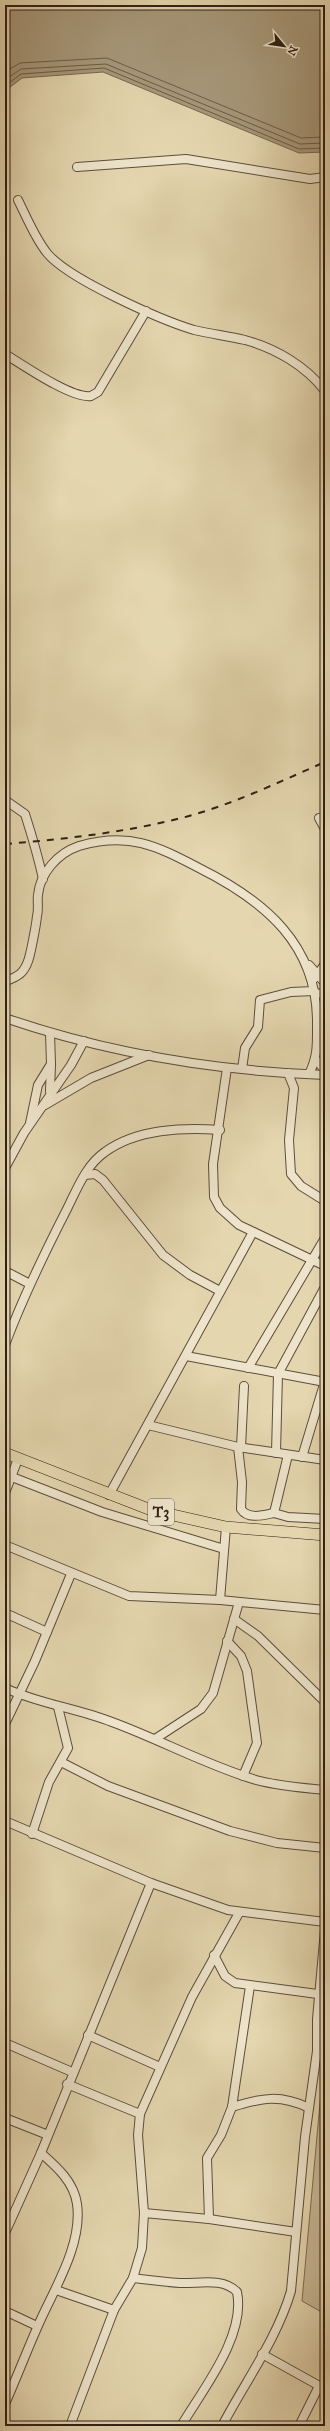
<svg xmlns="http://www.w3.org/2000/svg" width="330" height="2431" viewBox="0 0 330 2431" font-family="'IM FELL Great Primer',serif">
	<style>
		.green { fill: #c6b795; stroke: #7c6b54 }
		.water { fill: #a7987a; stroke: #786851 }
		.lines { fill: none; stroke-linecap: round; stroke-linejoin: round }
		.shore { stroke: #6c5c47; stroke-width: 1 }
		.minor-casing { stroke: #5e4d3b; stroke-width: 10 }
		.highway-casing { stroke: #311f14; stroke-width: 12 }
		.minor { stroke: #ede4cb; stroke-width: 8 }
		.highway { stroke: #e4d6af; stroke-width: 11 }
		.rail { stroke: #311f14; stroke-width: 2; stroke-dasharray: 7 7; stroke-linecap: butt }
		.labels { text-anchor: middle; stroke-width: 4; stroke-linejoin: round; paint-order: stroke }
		.shield { fill: #ede4cb; stroke: #695a4b; stroke-width: 1 }
		.shield-label { font-size: 15px; font-weight: bold; fill: #311f14 }
	</style>
	<rect width="100%" height="100%" fill="#e4d6af"/>
	<filter id="stains"><feTurbulence type="fractalNoise" baseFrequency=".005" numOctaves="4"/><feColorMatrix values="0 0 0 0 .2 0 0 0 0 .09 0 0 0 0 .02 0 0 0 .5 -.17"/></filter>
	<radialGradient id="worn" r=".72"><stop offset=".6" stop-color="#630" stop-opacity="0"/><stop offset="1" stop-color="#630" stop-opacity=".3"/></radialGradient>
	<path class="green" d="M325,2048V2314L302,2301Z"/>
	<path class="water" d="M5,5H325V152L299,153L103,72L22,78L5,91Z"/>
	<g class="lines">
		<g class="shore">
			<path d="M5,72L20,63L107,58L301,138L325,137"/>
			<path d="M5,80L21,69L106,64L300,144L325,143"/>
			<path d="M5,86L21,74L104,68L299,149L325,148"/>
		</g>
		<g class="minor-casing">
			<g id="minor">
				<path d="M77,167L186,159L310,179L325,177"/>
				<path d="M18,200C27,218 35,238 47,253C68,279 161,320 194,330C211,334 228,336 245,340C275,348 306,366 325,391"/>
				<path d="M5,354C23,365 72,399 91,396L98,392L146,311"/>
				<path d="M5,800L25,814C32,836 38,856 43,879"/>
				<path d="M319,818L325,829"/>
				<path d="M309,965L325,983"/>
				<path d="M315,978L325,964"/>
				<path d="M5,982C10,979 17,977 21,973C28,966 30,955 32,945C34,935 36,926 37,916C39,909 37,901 38,895C40,873 58,853 79,846C129,832 155,845 199,868C265,901 318,945 317,1024C317,1044 318,1056 309,1074"/>
				<path d="M315,994L325,993"/>
				<path d="M5,1018C107,1053 217,1071 325,1075"/>
				<path d="M316,1060L325,1070"/>
				<path d="M227,1068L213,1164L214,1197L220,1208L239,1225L325,1266"/>
				<path d="M242,1069L245,1048L258,1027L260,1000L291,992L314,991"/>
				<path d="M288,1073L294,1088L289,1140L291,1174L301,1186L325,1201"/>
				<path d="M50,1091L51,1064"/>
				<path d="M45,1105L91,1078L149,1055"/>
				<path d="M30,1123L38,1085L51,1064L50,1033"/>
				<path d="M5,1168L24,1133L71,1065L84,1041"/>
				<path d="M85,1175L95,1174L103,1180L163,1255L190,1275L220,1291"/>
				<path d="M5,1271L30,1284"/>
				<path d="M5,1345C22,1299 44,1254 67,1209C77,1189 86,1165 105,1152C136,1129 184,1127 220,1130"/>
				<path d="M186,1356L325,1382"/>
				<path d="M248,1368L325,1238"/>
				<path d="M148,1425L238,1447L325,1460"/>
				<path d="M238,1447L242,1482L241,1509C248,1520 264,1515 274,1513"/>
				<path d="M241,1447L244,1386"/>
				<path d="M276,1453L278,1374L325,1287"/>
				<path d="M288,1455L274,1513L288,1517L325,1519"/>
				<path d="M302,1457L325,1381"/>
				<path d="M12,1477L102,1512L224,1549"/>
				<path d="M5,1493L18,1459"/>
				<path d="M109,1495L253,1232"/>
				<path d="M5,1545L129,1596L220,1600L325,1610"/>
				<path d="M220,1600L226,1527"/>
				<path d="M5,1613L47,1632"/>
				<path d="M234,1619L258,1636L325,1702"/>
				<path d="M227,1641L241,1656L247,1671L257,1743L243,1776"/>
				<path d="M5,1688C39,1704 77,1708 112,1722C161,1740 206,1765 256,1780C278,1786 302,1788 325,1790"/>
				<path d="M5,1724L35,1661L71,1574"/>
				<path d="M155,1739L201,1709L213,1693L239,1602"/>
				<path d="M61,1762L108,1786L230,1831L277,1843L325,1848"/>
				<path d="M5,1821L151,1883L228,1910L325,1922"/>
				<path d="M32,1834L49,1782L68,1748L58,1707"/>
				<path d="M214,1955L225,1976L235,1983L325,1995"/>
				<path d="M88,2035L160,2067"/>
				<path d="M5,2043L72,2072"/>
				<path d="M67,2084L140,2114"/>
				<path d="M232,2107C261,2098 280,2094 309,2108"/>
				<path d="M5,2118L48,2135"/>
				<path d="M144,2213L209,2219L296,2232"/>
				<path d="M209,2219L207,2158L221,2135L232,2107L250,1986"/>
				<path d="M5,2233L41,2153L151,1883"/>
				<path d="M133,2278C149,2280 164,2282 180,2283C198,2284 223,2277 237,2292C246,2336 203,2389 181,2426"/>
				<path d="M56,2290L114,2310"/>
				<path d="M5,2311L37,2326"/>
				<path d="M262,2354L325,2389"/>
				<path d="M5,2404C16,2379 26,2353 37,2328C52,2292 83,2246 77,2204C74,2182 57,2167 41,2153"/>
				<path d="M70,2426L114,2310L133,2278L142,2248L144,2213L138,2135L140,2114L192,1997L239,1913"/>
				<path d="M222,2426C245,2382 277,2339 291,2291L305,2137L317,2051V2019L325,1930"/>
				<path d="M299,2426L319,2386"/>
			</g>
		</g>
		<g class="highway-casing">
			<path id="highway" d="M5,1453L151,1510L226,1527L325,1535"/>
		</g>
		<use href="#minor" class="minor"/>
		<use href="#highway" class="highway"/>
		<path class="rail" d="M5,844C66,839 129,832 189,816C236,803 281,781 325,762"/>
	</g>
	<g class="labels">
		<rect class="shield" x="148" y="1499" width="26" height="26" rx="3"/>
		<g class="shield-label">
			<text x="161" y="1517">T3</text>
		</g>
	</g>
	<rect width="330" height="2431" fill="none" stroke="#e4d6af" stroke-width="20"/>
	<rect x="6" y="6" width="318" height="2419" fill="none" stroke="#311f14" stroke-width="2"/>
	<rect x="10" y="10" width="310" height="2411" fill="none" stroke="#311f14"/>
	<g transform="translate(284 46) rotate(119)" stroke="#ede4cb" stroke-width="3" paint-order="stroke">
	<path d="M0-3L7 15L0 10L-7 15Z" fill="#311f14"/>
	<text y="-6" font-size="11" font-weight="bold" text-anchor="middle" fill="#311f14">N</text>
	</g>
	<rect width="100%" height="100%" filter="url(#stains)"/>
	<rect width="100%" height="100%" fill="url(#worn)"/>
</svg>
